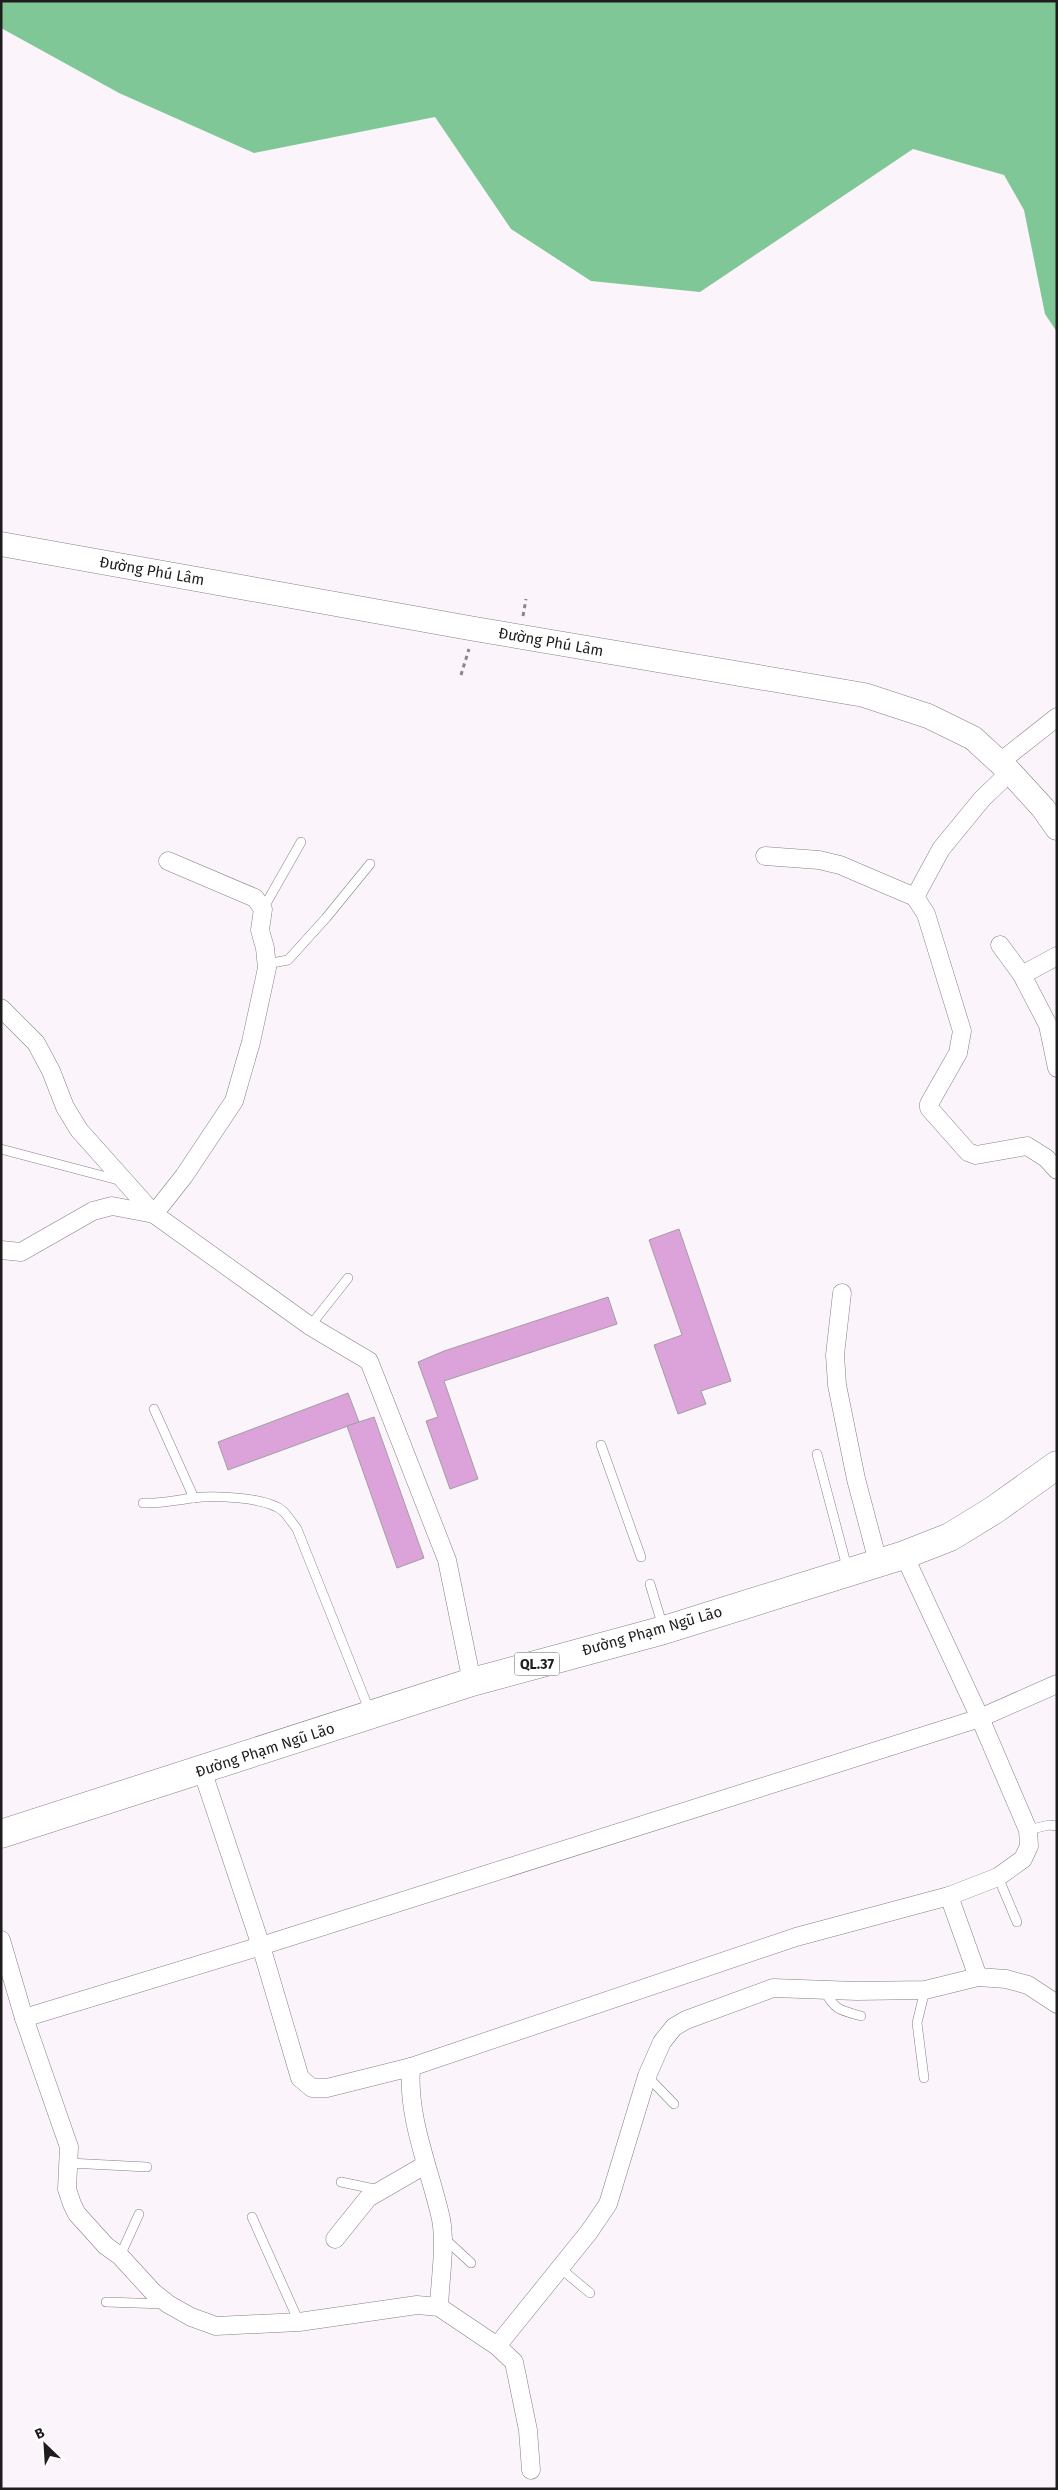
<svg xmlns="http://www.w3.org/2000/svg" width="1058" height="2490" viewBox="0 0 1058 2490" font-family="'Fira Sans',sans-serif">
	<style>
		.forest { fill: #80c797 }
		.building { fill: #dca2da; stroke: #a39da3 }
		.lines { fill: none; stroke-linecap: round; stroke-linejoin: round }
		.lane-casing { stroke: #868086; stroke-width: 10 }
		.street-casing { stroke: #868086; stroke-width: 19 }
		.secondary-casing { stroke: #868086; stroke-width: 25 }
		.highway-casing { stroke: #868086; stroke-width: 29 }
		.path { stroke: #8b858a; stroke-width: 3; stroke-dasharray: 4 4; stroke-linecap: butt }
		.lane { stroke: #fff; stroke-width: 9 }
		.street { stroke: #fff; stroke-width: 18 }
		.secondary { stroke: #fff; stroke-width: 24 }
		.highway { stroke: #fff; stroke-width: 28 }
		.labels { text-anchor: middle; stroke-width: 4; stroke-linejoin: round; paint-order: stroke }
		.shield { fill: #fff; stroke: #626062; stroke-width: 1 }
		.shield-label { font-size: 14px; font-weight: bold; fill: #1f1c1e }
		.street-label { font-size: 15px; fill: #1f1c1e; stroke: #fff }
	</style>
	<rect width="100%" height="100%" fill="#fcf4fb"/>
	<path class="forest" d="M1,1H1057V332L1045,314L1024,210L1004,175L913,149L700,292L591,281L511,229L435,117L254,153L119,93L1,28Z"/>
	<g class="building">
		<path d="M679,1229L731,1381L701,1391L706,1404L678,1414L654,1345L682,1335L649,1240Z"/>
		<path d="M608,1297L617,1324L444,1381L478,1479L450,1489L426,1421L438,1417L418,1362L444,1351Z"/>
		<path d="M348,1393L359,1422L228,1470L218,1442Z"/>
		<path d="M374,1417L424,1558L397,1568L347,1426Z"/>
	</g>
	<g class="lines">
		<g class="lane-casing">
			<g id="lane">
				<path d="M263,909L301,842"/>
				<path d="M266,959L272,963L288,960L326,918L370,864"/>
				<path d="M1,1149L122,1181"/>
				<path d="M310,1326L348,1278"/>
				<path d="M154,1409L194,1498"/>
				<path d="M601,1445L641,1557"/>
				<path d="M817,1454L848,1571"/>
				<path d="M143,1503C161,1504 176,1500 193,1498C213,1495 267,1497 283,1511C288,1516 293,1524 297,1529L370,1712"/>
				<path d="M650,1584L663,1627"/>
				<path d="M1028,1830L1049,1825L1057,1826"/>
				<path d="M998,1877L1017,1922"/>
				<path d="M824,1990C835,2010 839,2010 861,2016"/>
				<path d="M647,2076L674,2104"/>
				<path d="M924,2078L917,2023L925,1990"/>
				<path d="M69,2163L147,2167"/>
				<path d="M341,2182L379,2190"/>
				<path d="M252,2217L299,2322"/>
				<path d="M444,2238L471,2263"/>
				<path d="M120,2256L139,2214"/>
				<path d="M560,2268L590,2293"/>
				<path d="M106,2302L165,2304"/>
			</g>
		</g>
		<g class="street-casing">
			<g id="street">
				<path d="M1000,762L1057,717"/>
				<path d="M765,856L819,860L840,865L915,897L926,914L962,1031L958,1053L929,1104V1108L968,1152L976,1155L1027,1146L1046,1158L1057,1170"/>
				<path d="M915,897L941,849L982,799L1010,772"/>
				<path d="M1000,945L1022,975L1048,1025L1057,1068"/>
				<path d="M1022,975L1057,956"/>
				<path d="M1,1008L36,1043L51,1071L65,1107L79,1130L154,1214L310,1326L369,1361L447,1560L472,1682"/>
				<path d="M1,1250L21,1252L93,1211L112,1206L154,1214L184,1176L234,1101L251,1042L267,968L265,948L260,930L263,909L255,898L168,861"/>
				<path d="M842,1293L835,1355L837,1385L856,1479L878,1562"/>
				<path d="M202,1770L261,1946L300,2078L312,2088H327L411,2067L796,1937L949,1896L998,1877L1023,1859L1029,1846L1028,1830L980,1718L904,1555"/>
				<path d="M949,1896L978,1977"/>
				<path d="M1,1940L24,2018L69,2147L67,2189L72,2204L77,2214L106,2246L120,2256L153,2292L168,2304L191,2317L216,2326L299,2322L417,2305L439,2307L497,2346L514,2362L528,2430L531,2470"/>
				<path d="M24,2018L261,1946L980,1718L1057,1684"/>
				<path d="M411,2067C407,2119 430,2169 441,2219C446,2247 440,2279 439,2307"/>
				<path d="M335,2239L368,2198L425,2165"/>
				<path d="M497,2346L589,2232L608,2204L647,2076L662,2042L674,2027L686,2020L773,1988L857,1991L925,1990L978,1977L1006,1979L1028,1985L1057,2004"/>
			</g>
		</g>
		<g class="secondary-casing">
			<path id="secondary" d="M1,544L475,629L864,695L928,716L973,738L1010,772L1043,808L1057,828"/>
		</g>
		<g class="highway-casing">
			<path id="highway" d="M1,1834L472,1682L664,1630L904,1555L950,1537L994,1510L1057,1465"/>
		</g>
		<g class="path">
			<path d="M523,616L526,599"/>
			<path d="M461,675L469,649"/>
		</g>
		<use href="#lane" class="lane"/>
		<use href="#street" class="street"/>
		<use href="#secondary" class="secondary"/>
		<use href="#highway" class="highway"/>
	</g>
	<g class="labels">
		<rect class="shield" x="514.5" y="1652.5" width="45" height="23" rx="4"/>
		<g class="shield-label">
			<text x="537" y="1669">QL.37</text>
		</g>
		<g class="street-label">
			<text transform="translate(152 571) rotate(10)" y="5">Đường Phú Lâm</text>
			<text transform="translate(551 642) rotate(10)" y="5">Đường Phú Lâm</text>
			<text transform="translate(652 1631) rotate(-16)" y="5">Đường Phạm Ngũ Lão</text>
			<text transform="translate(265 1750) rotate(-18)" y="5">Đường Phạm Ngũ Lão</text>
		</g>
	</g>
	<rect width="1058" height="2490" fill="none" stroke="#1f1c1e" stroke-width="5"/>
	<g transform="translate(45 2445) rotate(335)" stroke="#ffffff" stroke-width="4" paint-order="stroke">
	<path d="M0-4L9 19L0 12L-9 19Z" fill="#1f1c1e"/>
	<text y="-8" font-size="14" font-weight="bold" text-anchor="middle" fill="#1f1c1e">B</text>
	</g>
</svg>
